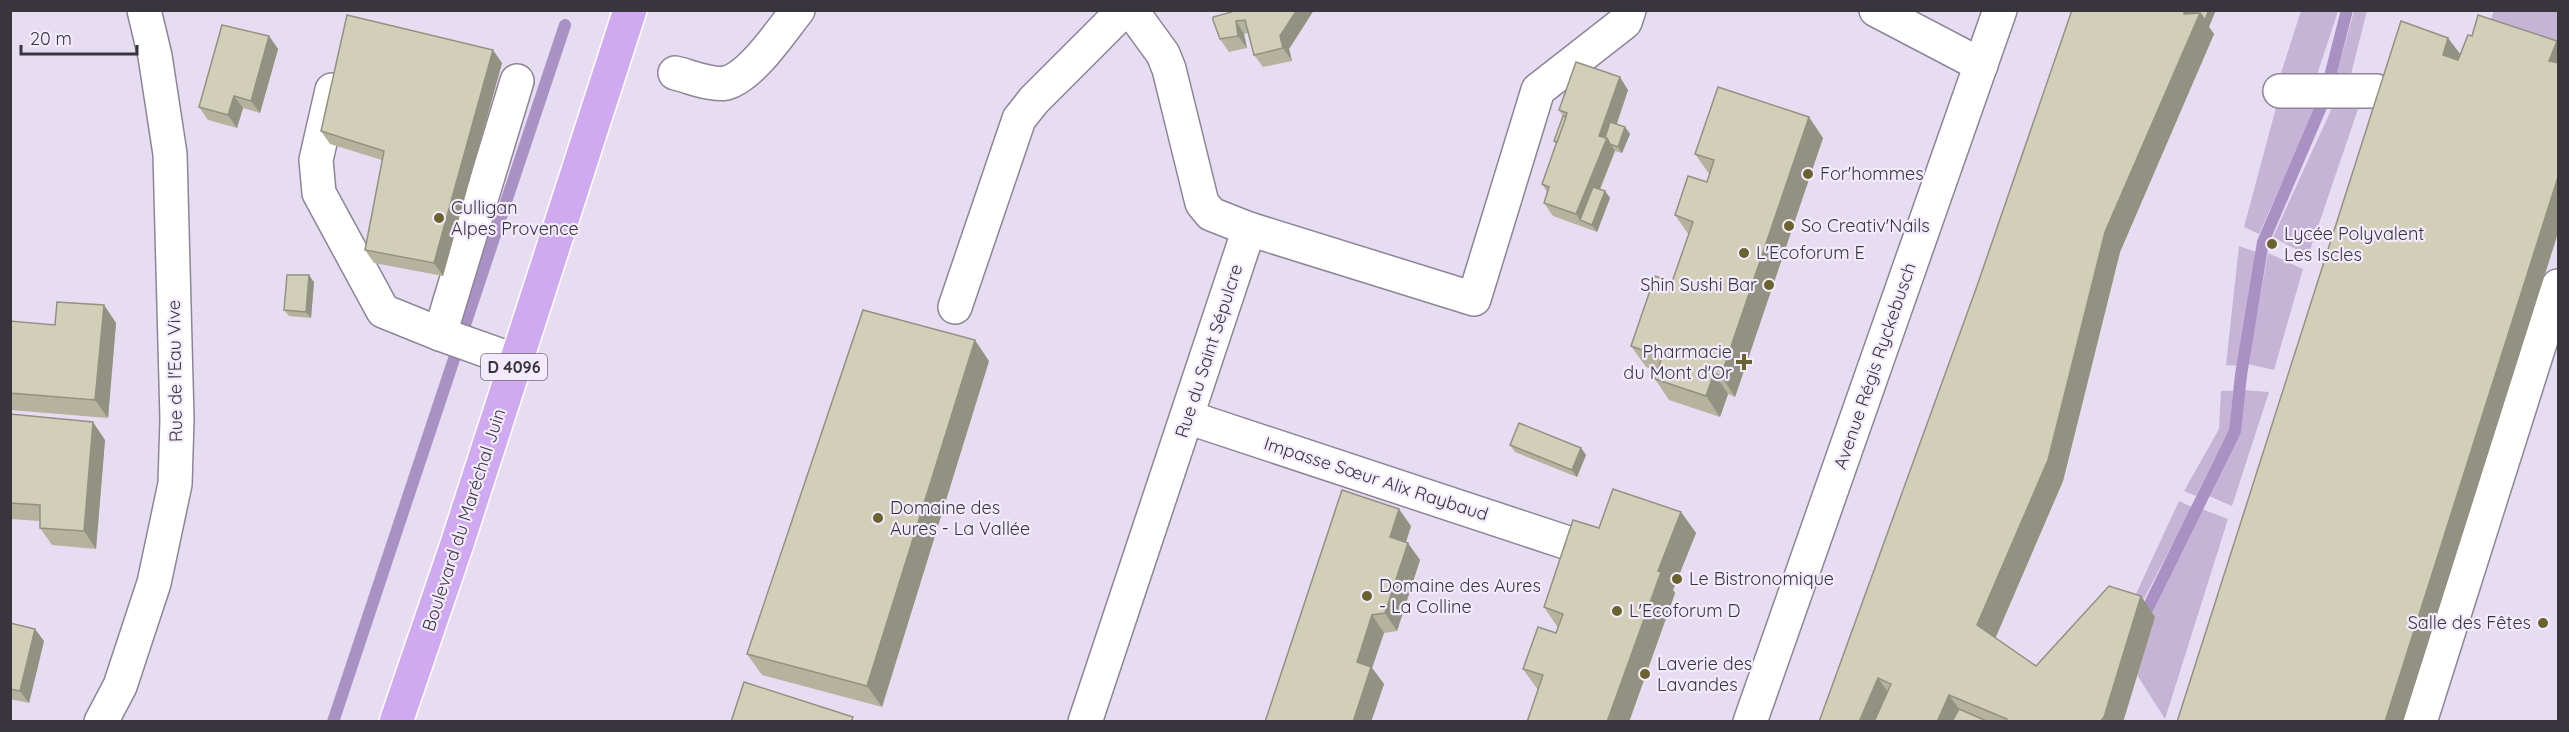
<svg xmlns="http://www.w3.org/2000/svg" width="2569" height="732" viewBox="0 0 2569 732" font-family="Quicksand,sans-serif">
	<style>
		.green { fill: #c5b4d6 }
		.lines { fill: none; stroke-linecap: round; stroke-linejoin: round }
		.stream { stroke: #aa91c4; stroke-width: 12 }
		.minor-casing { stroke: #8e8497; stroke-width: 36 }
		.major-casing { stroke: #fff; stroke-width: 36 }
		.minor { stroke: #fff; stroke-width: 33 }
		.major { stroke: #d0aaf1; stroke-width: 33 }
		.wall { fill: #b5b29e }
		.shaded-wall { fill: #939181 }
		.building { fill: #d2cfb8; stroke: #939181; stroke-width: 1.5 }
		.poi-dot { fill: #6b632f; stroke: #f3ebfc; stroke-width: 2 }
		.labels { text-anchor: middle; stroke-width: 4.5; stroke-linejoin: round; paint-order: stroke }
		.shield { fill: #f3ebfc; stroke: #716c76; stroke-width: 1.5 }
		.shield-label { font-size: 16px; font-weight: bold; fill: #39353d }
		.poi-label { font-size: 18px; fill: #39353d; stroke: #f3ebfc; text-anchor: start }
		.street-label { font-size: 18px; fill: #39353d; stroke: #f3ebfc }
	</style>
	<rect width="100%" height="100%" fill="#e7ddf2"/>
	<g class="green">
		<path d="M2301,11H2338L2316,78L2280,76Z"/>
		<path d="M2354,11H2367L2350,78L2336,77Z"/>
		<path d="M2494,11H2558V55L2486,32Z"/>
		<path d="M2277,104L2316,106L2259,234L2244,227Z"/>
		<path d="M2332,108L2358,109L2308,256L2273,237Z"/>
		<path d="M2239,246L2256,252L2239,366L2226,365Z"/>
		<path d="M2268,253L2303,269L2274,370L2248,364Z"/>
		<path d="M2242,390L2269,392L2232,506L2209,496L2238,435Z"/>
		<path d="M2221,391H2233L2230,428L2196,496L2184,491L2219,429Z"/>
		<path d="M2179,501L2192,507L2137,612L2129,609Z"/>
		<path d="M2202,509L2228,519L2165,719L2137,675L2151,616Z"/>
	</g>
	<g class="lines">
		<g class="stream">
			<path d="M462,334L565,25"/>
			<path d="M2145,614L2235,431L2241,375L2263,242L2324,100L2347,10"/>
			<path d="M333,722L460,341"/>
		</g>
		<g class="minor-casing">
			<g id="minor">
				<path d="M1876,10L1981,65"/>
				<path d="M675,73C689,76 711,86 726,83C752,76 781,31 798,10"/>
				<path d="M332,90L316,160L319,193L383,311L440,334"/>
				<path d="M2280,91H2376"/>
				<path d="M1249,229L1474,299L1538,90L1625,22L1629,10"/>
				<path d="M955,307L1019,119L1034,100L1124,10"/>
				<path d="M516,361L440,334L517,81"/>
				<path d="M1187,417L1565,542"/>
				<path d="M101,722L120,686L154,583L175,484L177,419L170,154L155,56L144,10"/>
				<path d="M1085,722L1249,229L1211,214L1202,203L1169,69L1163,54L1131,10"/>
				<path d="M1750,722L2000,10"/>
				<path d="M2420,722L2558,286"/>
			</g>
		</g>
		<g class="major-casing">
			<path id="major" d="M396,722L457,544L630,10"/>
		</g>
		<use href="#minor" class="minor"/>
		<use href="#major" class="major"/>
	</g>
	<g class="wall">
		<path d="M1226,10H1314L1289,49L1292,61L1263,67L1254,55L1248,33L1244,34L1247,48L1229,52L1220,39L1228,13Z"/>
		<path d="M2209,27L2214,34L2120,252L2063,481L1995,638L2036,666L2155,617L2123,722H1819Z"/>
		<path d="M269,36L278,49L260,113L243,108L237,128L208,120L199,107Z"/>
		<path d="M502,63L443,276L374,263L365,250L382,160L330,144L321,131Z"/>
		<path d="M1628,90L1617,124L1625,127L1630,134L1622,153L1615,151L1600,190L1605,191L1610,198L1597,232L1553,216L1544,203L1547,192L1542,184L1556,144L1554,141L1563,116L1559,110Z"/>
		<path d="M1823,138L1735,397L1728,394L1720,417L1669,400L1655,379L1658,371L1646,367L1631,346L1672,282L1689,235L1675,215L1707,182L1710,175L1695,154Z"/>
		<path d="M314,282L311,318L289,316L284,310Z"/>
		<path d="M104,305L116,323L108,418L10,410V321L55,325Z"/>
		<path d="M989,361L882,707L762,675L747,654Z"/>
		<path d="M10,414L105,440L96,549L52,545L40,528V521L10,519Z"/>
		<path d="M1510,445L1581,448L1586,455L1577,477L1515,452Z"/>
		<path d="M1681,512L1696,533L1673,590L1675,593L1629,722H1527L1538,690L1523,669L1556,633L1558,628L1544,607L1599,528Z"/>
		<path d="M1411,526L1406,542L1420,560L1397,631L1384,633L1372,668L1384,684L1371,722H1265Z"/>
		<path d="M10,623L44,641L29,703L10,699Z"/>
	</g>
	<g class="shaded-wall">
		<path d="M1297,10H1314L1289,49L1292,61L1283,48L1280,36Z"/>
		<path d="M2184,10H2199L2200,13L2209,10H2216L2209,27L2214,34L2120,252L2063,481L1992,646L1977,625L2105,232L2184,14Z"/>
		<path d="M1236,21L1244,34L1247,48L1238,36Z"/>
		<path d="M269,36L278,49L260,113L251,101Z"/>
		<path d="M2448,38L2461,55L2455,73L2443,55Z"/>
		<path d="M2557,41L2559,43V75L2549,61Z"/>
		<path d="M493,50L502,63L443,276L434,263Z"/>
		<path d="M1620,77L1628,90L1610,143L1615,151L1586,223L1580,220L1576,214L1599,136Z"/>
		<path d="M234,96L243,108L237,128L228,115Z"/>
		<path d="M1809,117L1823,138L1735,397L1721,376Z"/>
		<path d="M1625,127L1630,134L1622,153L1618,147Z"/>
		<path d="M2559,174V230L2403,722H2385Z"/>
		<path d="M1605,191L1610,198L1597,232L1592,225Z"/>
		<path d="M309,275L314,282L311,318L306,312Z"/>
		<path d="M104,305L116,323L108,418L95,400Z"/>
		<path d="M975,340L989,361L882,707L867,686Z"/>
		<path d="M1714,373L1728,394L1720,417L1706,396Z"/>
		<path d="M93,422L105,440L96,549L84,531Z"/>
		<path d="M1581,448L1586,455L1577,477L1572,470Z"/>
		<path d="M1399,509L1411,526L1402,554L1390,537Z"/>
		<path d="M1681,512L1696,533L1673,590L1675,593L1629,722H1607L1658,571Z"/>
		<path d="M1408,543L1420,560L1397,631L1385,613Z"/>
		<path d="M2141,596L2155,617L2123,722H2100Z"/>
		<path d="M1372,615L1384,633L1372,668L1384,684L1371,722H1353L1357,662Z"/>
		<path d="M35,629L44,641L29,703L20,691Z"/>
		<path d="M1878,678L1892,698L1882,722H1859Z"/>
		<path d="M1949,695L1964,716L1961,722H1937Z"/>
	</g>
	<g class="building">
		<path d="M1232,10H1297L1280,36L1283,48L1254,55L1245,20L1236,21L1238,36L1220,39L1213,20V17L1232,12Z"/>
		<path d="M2072,10H2184V14L2200,13L2105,232L2048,460L1977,625L2036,666L2109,586L2141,596L2104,717L2100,722H2006L2007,719L1949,695L1937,722H1874L1891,684L1878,678L1859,722H1819L1977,286Z"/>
		<path d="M2194,10H2209L2205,20L2200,13H2194Z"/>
		<path d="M347,15L493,50L434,263L365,250L384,151L321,131Z"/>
		<path d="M2478,15L2557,41L2549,61L2559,63V174L2385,722H2177L2401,21L2448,38L2443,55L2458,60L2468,35L2472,36Z"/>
		<path d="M222,25L269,36L251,101L234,96L228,115L199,107Z"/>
		<path d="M1576,62L1620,77L1599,136L1607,138L1576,214L1544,203L1549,187L1542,184L1567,113L1559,110Z"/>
		<path d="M1718,87L1809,117L1721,376L1714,373L1706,396L1655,379L1662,357L1631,346L1655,276L1672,282L1693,222L1675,215L1688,176L1707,182L1714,160L1695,154Z"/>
		<path d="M1563,116L1566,117L1557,142L1554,141Z"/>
		<path d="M1610,122L1625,127L1618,147L1610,144L1607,138H1605Z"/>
		<path d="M1593,187L1605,191L1592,225L1580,220Z"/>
		<path d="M287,275H309L306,312L284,310Z"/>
		<path d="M57,302L104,305L95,400L10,393V321L55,325Z"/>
		<path d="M863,310L975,340L867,686L747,654Z"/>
		<path d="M10,414L93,422L84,531L40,528V505L10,503Z"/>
		<path d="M1519,423L1581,448L1572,470L1510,445Z"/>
		<path d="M1613,489L1681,512L1658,571L1661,572L1607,722H1527L1543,675L1523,669L1538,627L1556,633L1563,614L1544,607L1573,520L1599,528Z"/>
		<path d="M1342,490L1399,509L1390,537L1408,543L1385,613L1372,615L1357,662L1371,667L1353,722H1265Z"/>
		<path d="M10,623L35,629L20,691L10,689Z"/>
		<path d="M744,682L853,717L851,722H731Z"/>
		<path d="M1959,709L1989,722H1952Z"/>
	</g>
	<g class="poi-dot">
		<circle cx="1808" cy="174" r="6"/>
		<circle cx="439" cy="218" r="6"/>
		<circle cx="1789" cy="226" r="6"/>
		<circle cx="2272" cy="244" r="6"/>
		<circle cx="1744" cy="253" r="6"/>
		<circle cx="1769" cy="285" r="6"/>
		<path d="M1741 353h6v6h6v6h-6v6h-6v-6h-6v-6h6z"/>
		<circle cx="878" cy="518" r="6"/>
		<circle cx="1677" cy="579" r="6"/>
		<circle cx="1367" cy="596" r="6"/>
		<circle cx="1617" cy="611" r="6"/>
		<circle cx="2543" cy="623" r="6"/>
		<circle cx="1645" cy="674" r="6"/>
	</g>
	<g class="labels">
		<rect class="shield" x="481" y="354" width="66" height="26" rx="4.5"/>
		<g class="shield-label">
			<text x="514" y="373">D 4096</text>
		</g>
		<g class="poi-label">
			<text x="1820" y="180">For'hommes</text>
			<text x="451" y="214">Culligan<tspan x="451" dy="21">Alpes Provence</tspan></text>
			<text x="1801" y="232">So Creativ'Nails</text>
			<text x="2284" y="240">Lycée Polyvalent<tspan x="2284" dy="21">Les Iscles</tspan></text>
			<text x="1756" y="259">L'Ecoforum E</text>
			<text x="1757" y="291" text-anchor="end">Shin Sushi Bar</text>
			<text x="1732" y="358" text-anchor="end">Pharmacie<tspan x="1732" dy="21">du Mont d'Or</tspan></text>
			<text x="890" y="514">Domaine des<tspan x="890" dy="21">Aures - La Vallée</tspan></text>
			<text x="1689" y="585">Le Bistronomique</text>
			<text x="1379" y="592">Domaine des Aures<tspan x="1379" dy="21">- La Colline</tspan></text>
			<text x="1629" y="617">L'Ecoforum D</text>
			<text x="2531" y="629" text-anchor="end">Salle des Fêtes</text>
			<text x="1657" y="670">Laverie des<tspan x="1657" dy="21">Lavandes</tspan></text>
		</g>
		<g class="street-label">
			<text transform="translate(1209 351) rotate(-72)" y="6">Rue du Saint Sépulcre</text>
			<text transform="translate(1875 366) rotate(-71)" y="6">Avenue Régis Ryckebusch</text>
			<text transform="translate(175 371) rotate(-91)" y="6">Rue de l'Eau Vive</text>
			<text transform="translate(1376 479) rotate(18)" y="6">Impasse Sœur Alix Raybaud</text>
			<text transform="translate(464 520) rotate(-72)" y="6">Boulevard du Maréchal Juin</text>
		</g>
	</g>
	<rect width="2569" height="732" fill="none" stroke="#39353d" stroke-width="24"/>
	<path d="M21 45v9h116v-9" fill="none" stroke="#39353d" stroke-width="3"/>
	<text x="30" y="45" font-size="18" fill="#39353d" stroke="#f3ebfc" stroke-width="4.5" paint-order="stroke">20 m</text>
</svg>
